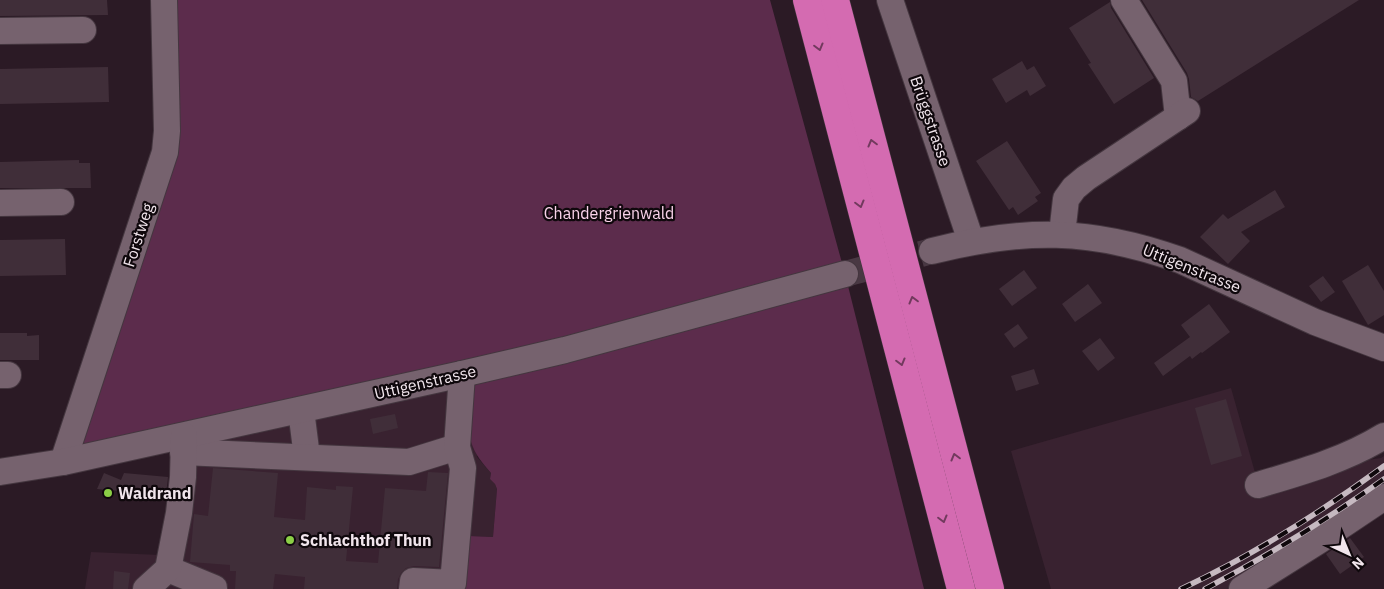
<svg xmlns="http://www.w3.org/2000/svg" width="1384" height="589" viewBox="0 0 1384 589" font-family="'IBM Plex Sans',sans-serif">
	<style>
		.built { fill: #392230 }
		.green { fill: #5c2c4c }
		.building { fill: #402e39 }
		.lines { fill: none; stroke-linecap: round; stroke-linejoin: round }
		.minor-tunnel { stroke: #493843; stroke-width: 26; stroke-dasharray: 26 13; stroke-linecap: butt }
		.minor-casing { stroke: #44363f; stroke-width: 28 }
		.highway-casing { stroke: #44363f; stroke-width: 29 }
		.minor { stroke: #76626e; stroke-width: 26 }
		.highway { stroke: #d46bb1; stroke-width: 28 }
		.rail-casing { stroke: #c6b9c1; stroke-width: 5.5 }
		.rail { stroke: #0f080c; stroke-width: 4; stroke-dasharray: 11; stroke-linecap: butt }
		.oneway { stroke: #723a5e }
		.poi-dot { fill: #8bce46; stroke: #0f080c; stroke-width: 2 }
		.labels { text-anchor: middle; stroke-width: 4.5; stroke-linejoin: round; paint-order: stroke }
		.street-label { font-size: 16px; fill: #f1e5ec; stroke: #0f080c }
		.park-label { font-size: 16px; fill: #f9d2e9; stroke: #0f080c }
		.poi-label { font-size: 16px; font-weight: bold; fill: #f1e5ec; stroke: #0f080c; text-anchor: start }
	</style>
	<rect width="100%" height="100%" fill="#2b1a25"/>
	<g class="built">
		<path d="M469,386L477,457L491,473L490,479L495,484L497,489L493,537L469,536L459,589H85L91,552L160,555L173,447Z"/>
		<path d="M1231,388L1256,476L1381,458L1384,456V497L1242,589H1051L1011,451Z"/>
	</g>
	<path class="green" d="M164,0H770L845,274L924,589H459L469,536L493,537L497,489L495,484L490,479L491,473C479,459 473,452 469,434V372L63,462L165,152Z"/>
	<g class="building">
		<path d="M0,0H107L108,15L0,16Z"/>
		<path d="M1142,0H1359L1198,101L1191,97L1189,79L1187,73Z"/>
		<path d="M1110,2L1111,8L1154,78L1114,104L1088,64L1091,63L1069,28Z"/>
		<path d="M1022,61L1027,70L1034,66L1046,86L1030,96L1027,90L1006,103L992,79Z"/>
		<path d="M108,67L109,102L0,104V69Z"/>
		<path d="M1007,141L1041,193L1035,197L1038,201L1018,215L1013,207L1009,210L976,161Z"/>
		<path d="M79,160V163H90L91,188H0V162Z"/>
		<path d="M1275,190L1285,207L1241,232L1250,241L1228,264L1200,237L1223,214L1228,219Z"/>
		<path d="M65,239L66,275L0,276V240Z"/>
		<path d="M1368,265L1384,291V315L1368,325L1342,281Z"/>
		<path d="M1024,270L1037,288L1012,306L999,289Z"/>
		<path d="M1323,276L1335,292L1321,302L1309,286Z"/>
		<path d="M1088,284L1102,303L1075,322L1062,304Z"/>
		<path d="M1209,304L1230,332L1202,353L1201,352L1192,359L1190,356L1163,376L1154,363L1190,337L1181,325Z"/>
		<path d="M1018,324L1028,338L1014,348L1004,334Z"/>
		<path d="M0,333H27V336L39,335V360H0Z"/>
		<path d="M1100,338L1115,358L1098,371L1082,351Z"/>
		<path d="M1034,369L1039,384L1016,391L1011,376Z"/>
		<path d="M1226,399L1242,456L1211,465L1195,408Z"/>
		<path d="M395,414L398,428L373,434L370,419Z"/>
		<path d="M213,468L278,473L274,517L305,520L307,487L336,490V486L353,487L346,561L378,563L385,488L426,491L428,472L448,473L439,567L414,566L406,568L401,573L398,579L397,589H304L305,577L275,574L273,589H235L236,571H230V565L190,562L194,514L208,516Z"/>
		<path d="M104,473L121,480L124,473L168,477L166,495L97,489Z"/>
		<path d="M1350,538L1364,557L1340,574L1326,554Z"/>
		<path d="M114,571L130,573L128,589H113Z"/>
	</g>
	<g class="lines">
		<path class="minor-tunnel" d="M845,274L932,251"/>
		<g class="minor-casing">
			<g id="minor">
				<path d="M890,0L971,241"/>
				<path d="M1124,0L1174,81L1178,117"/>
				<path d="M0,31L83,30"/>
				<path d="M0,203L61,202"/>
				<path d="M1062,234L1066,199L1074,188L1086,178L1187,111"/>
				<path d="M932,251C1023,228 1091,228 1180,260L1315,322L1384,348"/>
				<path d="M0,375H8"/>
				<path d="M301,410L307,457"/>
				<path d="M183,452L409,462L457,447"/>
				<path d="M63,462L165,152L167,131L164,0"/>
				<path d="M0,472L63,462L462,374L565,350L845,274"/>
				<path d="M1258,485C1302,472 1345,460 1384,436"/>
				<path d="M168,569L214,588V589"/>
				<path d="M146,589L168,569L179,513L183,477L184,436"/>
				<path d="M412,589L413,581L453,583L463,468L457,447L462,374"/>
				<path d="M1242,589L1320,540L1384,497"/>
			</g>
		</g>
		<g class="highway-casing">
			<g id="highway">
				<path d="M807,0L961,589"/>
				<path d="M835,0L990,589"/>
			</g>
		</g>
		<use href="#minor" class="minor"/>
		<use href="#highway" class="highway"/>
		<g class="rail-casing">
			<g id="rail">
				<path d="M1181,589C1253,555 1320,513 1384,466"/>
				<path d="M1205,589C1269,555 1325,521 1384,479"/>
			</g>
		</g>
		<use href="#rail" class="rail"/>
	</g>
	<defs><path id="oneway-chevron" d="M-2-3.5L2.5 0L-2 3.5" fill="none" stroke-width="1.6" stroke-linecap="round" stroke-linejoin="round" transform="scale(1.25)"/></defs>
	<g class="oneway">
		<use href="#oneway-chevron" transform="translate(819 47) rotate(75)"/>
		<use href="#oneway-chevron" transform="translate(872 143) rotate(-105)"/>
		<use href="#oneway-chevron" transform="translate(860 204) rotate(75)"/>
		<use href="#oneway-chevron" transform="translate(913 300) rotate(-105)"/>
		<use href="#oneway-chevron" transform="translate(901 362) rotate(75)"/>
		<use href="#oneway-chevron" transform="translate(955 457) rotate(-105)"/>
		<use href="#oneway-chevron" transform="translate(943 519) rotate(75)"/>
	</g>
	<g class="poi-dot">
		<circle cx="108" cy="493" r="5"/>
		<circle cx="290" cy="540" r="5"/>
	</g>
	<g class="labels">
		<g class="street-label">
			<text transform="translate(931 121) rotate(71)" y="6">Brüggstrasse</text>
			<text transform="translate(138 235) rotate(-72)" y="6">Forstweg</text>
			<text transform="translate(1192 268) rotate(22)" y="6">Uttigenstrasse</text>
			<text transform="translate(425 382) rotate(-13)" y="6">Uttigenstrasse</text>
		</g>
		<g class="park-label">
			<text x="609" y="219">Chandergrienwald</text>
		</g>
		<g class="poi-label">
			<text x="118" y="499">Waldrand</text>
			<text x="300" y="546">Schlachthof Thun</text>
		</g>
	</g>
	<g transform="translate(1349 554) rotate(136)" stroke="#0f080c" stroke-width="4" paint-order="stroke">
	<path d="M0-4L9 19L0 12L-9 19Z" fill="#f1e5ec"/>
	<text y="-8" font-size="14" font-weight="bold" text-anchor="middle" fill="#f1e5ec">N</text>
	</g>
</svg>
